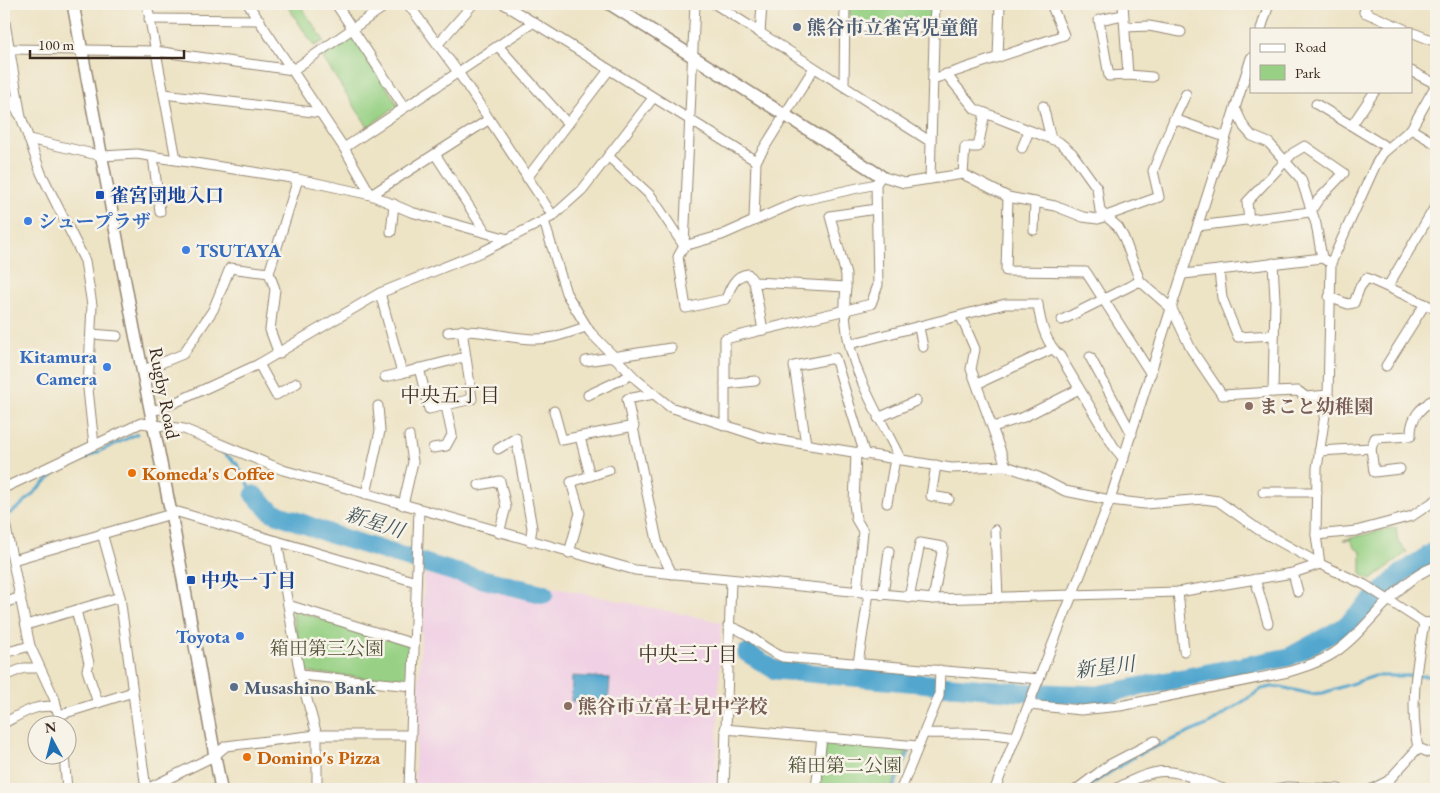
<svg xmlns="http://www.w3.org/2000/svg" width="1440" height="793" viewBox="0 0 1440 793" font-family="'EB Garamond','Noto Serif JP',serif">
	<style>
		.built { fill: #f0d0e4 }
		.green { fill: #98d185; stroke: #6a7e52 }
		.water { fill: #53a7cf; stroke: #476876 }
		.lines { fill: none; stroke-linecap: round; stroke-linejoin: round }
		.stream { stroke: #53a7cf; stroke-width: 3 }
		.river { stroke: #53a7cf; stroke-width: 19 }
		.minor-casing { stroke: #948672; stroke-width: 11 }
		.tertiary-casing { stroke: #948672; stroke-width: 14 }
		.minor { stroke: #fff; stroke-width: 9 }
		.tertiary { stroke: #fff; stroke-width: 11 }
		.service-dot { fill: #5c6f8a; stroke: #f7f3e8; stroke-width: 2 }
		.transit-dot { fill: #1a4fb4; stroke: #f7f3e8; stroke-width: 2 }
		.shop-dot { fill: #3f7fe0; stroke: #f7f3e8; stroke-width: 2 }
		.education-dot { fill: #8d6e63; stroke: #f7f3e8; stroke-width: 2 }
		.food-dot { fill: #e8710a; stroke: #f7f3e8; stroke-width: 2 }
		.labels { text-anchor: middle; stroke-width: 5; stroke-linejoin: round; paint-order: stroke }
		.service-label { font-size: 19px; font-weight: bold; fill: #4e5e75; stroke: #f7f3e8; text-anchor: start }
		.transit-label { font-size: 19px; font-weight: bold; fill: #164399; stroke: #f7f3e8; text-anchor: start }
		.shop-label { font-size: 19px; font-weight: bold; fill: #366cbe; stroke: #f7f3e8; text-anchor: start }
		.street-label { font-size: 19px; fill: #3b2a1e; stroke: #f7f3e8 }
		.education-label { font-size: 19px; font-weight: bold; fill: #785e54; stroke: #f7f3e8; text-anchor: start }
		.food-label { font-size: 19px; font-weight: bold; fill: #c56008; stroke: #f7f3e8; text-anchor: start }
		.park-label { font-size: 19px; fill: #525438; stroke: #f7f3e8 }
		.neighbourhood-label { font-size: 20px; fill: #3b2a1e; stroke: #f7f3e8 }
		.water-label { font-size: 20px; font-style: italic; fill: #43565c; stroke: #f7f3e8 }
	</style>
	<rect width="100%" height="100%" fill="#f7f3e8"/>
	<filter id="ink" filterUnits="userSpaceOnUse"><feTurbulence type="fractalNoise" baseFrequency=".02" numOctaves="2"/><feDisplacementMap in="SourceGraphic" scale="10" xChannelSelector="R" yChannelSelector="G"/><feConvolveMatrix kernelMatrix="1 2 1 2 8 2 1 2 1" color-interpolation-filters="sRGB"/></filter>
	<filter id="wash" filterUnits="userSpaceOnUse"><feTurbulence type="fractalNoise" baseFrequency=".0096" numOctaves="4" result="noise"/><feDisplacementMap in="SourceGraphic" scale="20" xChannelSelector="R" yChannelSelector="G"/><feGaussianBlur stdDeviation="1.12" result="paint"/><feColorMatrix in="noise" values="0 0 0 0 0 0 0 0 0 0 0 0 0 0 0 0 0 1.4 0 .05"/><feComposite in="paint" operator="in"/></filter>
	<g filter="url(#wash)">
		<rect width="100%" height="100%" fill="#ede3c5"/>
		<path class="built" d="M424,574L542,597L548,588L552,587L721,622L716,789H414Z"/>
		<g class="green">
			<path d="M286,4H300L324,41L314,46Z"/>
			<path d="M850,4H931V28L849,24Z"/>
			<path d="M353,35L398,105L368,127L321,55Z"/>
			<path d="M4,43L14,98L4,84Z"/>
			<path d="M1396,527L1398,542L1407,552L1371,580L1361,574V552L1354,547L1351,540H1343Z"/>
			<path d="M292,610L410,645V682L303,672Z"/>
			<path d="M825,740L908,748L891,789H820Z"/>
		</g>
		<path class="water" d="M572,676L610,678L608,704L571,701Z"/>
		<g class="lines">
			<g class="stream">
				<path d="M220,450L237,464L254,495"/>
				<path d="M4,517L18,508L57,471L137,434"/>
				<path d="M1139,754L1209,724L1262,689L1271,687H1281L1311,694L1323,693L1375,676H1436"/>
				<path d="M893,789L909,752"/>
				<path d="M1084,789L1134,757"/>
			</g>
			<g class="river">
				<path d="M254,495L272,512L336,536L454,572L544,594"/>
				<path d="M747,653L775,670L1018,692L1097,695L1289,657L1344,627L1402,573L1436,550"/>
			</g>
		</g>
	</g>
	<g filter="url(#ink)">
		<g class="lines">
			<g class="minor-casing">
				<g id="minor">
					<path d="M147,4L176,159"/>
					<path d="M248,4L344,148L371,195"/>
					<path d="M336,4L404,107"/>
					<path d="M408,4L458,72L553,216"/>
					<path d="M504,4L756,161L814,68"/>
					<path d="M695,4L684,246L678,257L686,308L726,299C730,288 735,275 748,274L754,282L846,287C838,354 873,403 901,460"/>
					<path d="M715,4L931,142"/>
					<path d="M1123,4L1128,75"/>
					<path d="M1367,4L1364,12L1404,29"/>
					<path d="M1123,15L1099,20L1109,76L1128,75L1152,77"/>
					<path d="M4,17L21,117L41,173L85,261L92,305L88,389L94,445"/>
					<path d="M149,19L260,20"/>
					<path d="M845,27L934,28"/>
					<path d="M1125,27L1149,26L1181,32"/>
					<path d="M1261,29L1269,4"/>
					<path d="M1411,32L1436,42"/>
					<path d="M760,33L762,4"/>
					<path d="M438,44L473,4"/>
					<path d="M498,46L568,124"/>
					<path d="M10,49L155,51L293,70L388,4"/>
					<path d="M998,57L1000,4"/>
					<path d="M1411,71L1436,84"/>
					<path d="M946,74L975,109L1059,142L1072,153L1097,188L1100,211L1118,227L1124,238L1140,281L1172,309L1191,349L1222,395L1273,392L1275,299L1273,263"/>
					<path d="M933,79L1064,35L1051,4"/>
					<path d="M844,86L845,4"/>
					<path d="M4,91L19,114"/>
					<path d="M164,94L321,113"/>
					<path d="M1316,104L1388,148"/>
					<path d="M1043,106L1051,139"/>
					<path d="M1235,108L1244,127L1252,136L1269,143L1301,179L1316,224L1322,258"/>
					<path d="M1174,119L1186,94"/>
					<path d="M1352,125L1375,91"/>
					<path d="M1411,129L1436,144"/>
					<path d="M29,139L102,156L137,154L298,179L371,195L411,212L508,239"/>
					<path d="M344,148L534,22"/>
					<path d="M1022,148L1029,131"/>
					<path d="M435,154L485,231"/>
					<path d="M153,156L160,212"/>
					<path d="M608,156L651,196L684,246"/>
					<path d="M963,174L965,147H978L985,113"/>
					<path d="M527,178L609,70"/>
					<path d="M930,179L963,174L1008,197L1055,206L1083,217L1098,219L1159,197L1153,171L1174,119L1225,137"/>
					<path d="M371,195L488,120"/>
					<path d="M1008,197L1006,271L1086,272L1151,374"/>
					<path d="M544,221L566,293L590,332L637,380L670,407L761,437L951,468L1006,466L1038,477L1065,491L1110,500L1145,504L1204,499L1218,501L1259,530L1320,564L1365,585L1424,623L1436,622"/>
					<path d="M754,221L756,161"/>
					<path d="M1198,226L1310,212L1318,200L1344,173L1305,146L1293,153L1247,202L1249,221"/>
					<path d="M1034,230L1035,202"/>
					<path d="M391,232L394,204"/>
					<path d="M684,246L722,235L799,201L876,184"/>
					<path d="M1219,271L1222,298L1238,337L1274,335"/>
					<path d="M269,273L298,179"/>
					<path d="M1184,274L1322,258L1327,261"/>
					<path d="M754,282L763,330"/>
					<path d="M1388,286L1436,205"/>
					<path d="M846,287V275L830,216L876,209"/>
					<path d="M380,293L402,373L465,357"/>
					<path d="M1329,297L1348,304L1354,303L1360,287L1367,278L1436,309"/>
					<path d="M961,317L975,349L971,369L1006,466"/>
					<path d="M1062,320L1140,281"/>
					<path d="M919,328L923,347"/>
					<path d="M448,332C480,328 503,338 533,339C551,340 570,332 586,327"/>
					<path d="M91,334L117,336"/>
					<path d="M850,344L1005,304H1038C1040,323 1046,343 1060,356L1114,447L1124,459"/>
					<path d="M1090,357L1132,434"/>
					<path d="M586,361L671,348"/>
					<path d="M259,364L276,395L297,383"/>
					<path d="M1386,366L1425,304"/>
					<path d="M419,368L429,409L472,399L462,330"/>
					<path d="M144,370L183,354L213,310L230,268L269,273L275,289L270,330L279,354"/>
					<path d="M385,377L402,373"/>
					<path d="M725,384L755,381"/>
					<path d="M977,384L1052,349"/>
					<path d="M1273,392L1298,391L1306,397L1328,395"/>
					<path d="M654,394L627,399L658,545L672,574"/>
					<path d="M588,395L631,375"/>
					<path d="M1429,402L1436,411"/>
					<path d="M151,410L161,409L259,364L380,293L484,251L553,216L582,190L653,98"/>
					<path d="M554,411L562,440L634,426"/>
					<path d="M878,418L916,401"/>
					<path d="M725,426V339L871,304L878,285L876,184L881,176L904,183L930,179L935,4"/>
					<path d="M993,427L1024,417L1079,389"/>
					<path d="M580,437L590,476"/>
					<path d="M806,444L794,366L835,358L865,455"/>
					<path d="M433,448L446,446L452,435L446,406"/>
					<path d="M1371,448L1374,472L1400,469"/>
					<path d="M498,449L516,438L532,528L530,541"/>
					<path d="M1319,451L1371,448L1375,438L1411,436C1410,417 1421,407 1436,398"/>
					<path d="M856,453L854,504L856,519L863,531L857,591"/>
					<path d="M936,465L931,496L949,499"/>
					<path d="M479,485L500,481L506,507L499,533"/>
					<path d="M4,488L141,423L184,429L283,470L635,570L933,599L1178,592L1293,573L1320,564"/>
					<path d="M1263,492H1317"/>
					<path d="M366,494L380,431L378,406"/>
					<path d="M887,503L895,459"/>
					<path d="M403,505L413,462L409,436"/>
					<path d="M4,518L30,646L55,700L61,726"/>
					<path d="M995,530L998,598"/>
					<path d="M102,533L120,597L146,789"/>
					<path d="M1316,535L1356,531L1412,516L1436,500"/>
					<path d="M277,541L300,675L317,735V789"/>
					<path d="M569,553L580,513L571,482L609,470"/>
					<path d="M13,560L178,512L416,582"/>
					<path d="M1320,564L1316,535L1317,468L1328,395L1331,263L1375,166L1383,153L1411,129L1436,85"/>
					<path d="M1293,573L1298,592"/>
					<path d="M1255,579L1268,623"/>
					<path d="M1178,592L1184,651"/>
					<path d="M883,595L889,551"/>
					<path d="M909,598L920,543L943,547L933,599"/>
					<path d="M4,603L21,597"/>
					<path d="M288,605L414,644"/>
					<path d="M76,610L89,663L87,670L98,703"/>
					<path d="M1424,623C1417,664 1409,706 1418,748L1436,755"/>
					<path d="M26,625L120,597"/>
					<path d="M728,626C752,633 760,648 783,657L1039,679"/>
					<path d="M4,653L30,646"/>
					<path d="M858,663L869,593"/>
					<path d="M300,675L412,686"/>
					<path d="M4,676L24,668H39"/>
					<path d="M1029,705L1081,710L1120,706L1288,672C1304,667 1320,662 1334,653C1371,628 1393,582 1436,566"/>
					<path d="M59,715L133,692"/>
					<path d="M4,723C21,714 37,703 56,707"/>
					<path d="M725,729L918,746"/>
					<path d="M924,733C954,734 985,731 1015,737"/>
					<path d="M64,756L67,789"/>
					<path d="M147,789L214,756L226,746L317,735H411"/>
					<path d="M409,789L419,510"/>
					<path d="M724,789L731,580"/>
					<path d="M816,789L822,737"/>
					<path d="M901,789L939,696L940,670"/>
					<path d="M995,789L1110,500L1251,58"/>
					<path d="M1077,789L1109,765L1155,741"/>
					<path d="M1116,789C1164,761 1174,771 1223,789"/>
					<path d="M1189,789L1195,779"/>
					<path d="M1276,789L1287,787L1339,789"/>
					<path d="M1372,789L1388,781L1418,748"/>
				</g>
			</g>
			<g class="tertiary-casing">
				<g id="tertiary">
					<path d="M73,4L134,329L171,513L221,789"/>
					<path d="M610,4L881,176"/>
				</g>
			</g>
			<use href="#minor" class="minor"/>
			<use href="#tertiary" class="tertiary"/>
		</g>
	</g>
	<g class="service-dot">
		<circle cx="797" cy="27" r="5"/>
		<circle cx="234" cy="687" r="5"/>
	</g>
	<g class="transit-dot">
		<rect x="95" y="190" width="10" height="10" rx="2.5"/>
		<rect x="186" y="575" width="10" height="10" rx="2.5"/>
	</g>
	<g class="shop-dot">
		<circle cx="28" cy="221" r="5"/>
		<circle cx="186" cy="250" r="5"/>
		<circle cx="107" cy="367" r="5"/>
		<circle cx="240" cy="636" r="5"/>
	</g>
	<g class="education-dot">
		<circle cx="1249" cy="406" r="5"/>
		<circle cx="568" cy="706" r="5"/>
	</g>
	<g class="food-dot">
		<circle cx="132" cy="473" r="5"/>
		<circle cx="247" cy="757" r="5"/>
	</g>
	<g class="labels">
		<g class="service-label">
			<text x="807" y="34">熊谷市立雀宮児童館</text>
			<text x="244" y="694">Musashino Bank</text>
		</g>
		<g class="transit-label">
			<text x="110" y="202">雀宮団地入口</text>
			<text x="201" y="587">中央一丁目</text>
		</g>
		<g class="shop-label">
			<text x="38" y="228">シュープラザ</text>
			<text x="196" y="257">TSUTAYA</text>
			<text x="97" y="363" text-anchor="end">Kitamura<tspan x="97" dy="22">Camera</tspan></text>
			<text x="230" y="643" text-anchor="end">Toyota</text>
		</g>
		<g class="street-label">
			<text transform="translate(165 393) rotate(79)" y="7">Rugby Road</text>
		</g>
		<g class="education-label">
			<text x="1259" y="413">まこと幼稚園</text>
			<text x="578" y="713">熊谷市立富士見中学校</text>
		</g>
		<g class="food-label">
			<text x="142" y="480">Komeda's Coffee</text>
			<text x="257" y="764">Domino's Pizza</text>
		</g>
		<g class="park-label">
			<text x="327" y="655">箱田第三公園</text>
			<text x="845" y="772">箱田第二公園</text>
		</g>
		<g class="neighbourhood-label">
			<text x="450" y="402">中央五丁目</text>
			<text x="688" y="661">中央三丁目</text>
		</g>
		<g class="water-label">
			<text transform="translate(375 522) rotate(18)" y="7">新星川</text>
			<text transform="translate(1105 667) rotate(-7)" y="7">新星川</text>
		</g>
	</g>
	<rect width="1440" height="793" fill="none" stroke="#f7f3e8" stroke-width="20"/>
	<rect x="1250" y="28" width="162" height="65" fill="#f7f3e8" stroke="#aca397"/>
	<rect x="1260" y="44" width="25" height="8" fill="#ffffff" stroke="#aca397"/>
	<text x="1295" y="52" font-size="15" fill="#3b2a1e">Road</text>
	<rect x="1260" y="65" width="25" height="15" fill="#98d185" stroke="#aca397"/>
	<text x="1295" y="78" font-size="15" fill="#3b2a1e">Park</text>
	<g transform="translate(52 740) rotate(353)"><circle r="24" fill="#f7f3e8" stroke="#aca397"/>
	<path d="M0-4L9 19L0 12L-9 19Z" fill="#1f6fb2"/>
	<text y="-8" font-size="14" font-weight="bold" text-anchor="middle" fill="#3b2a1e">N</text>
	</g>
	<path d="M30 50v8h154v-8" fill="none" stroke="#3b2a1e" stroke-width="2.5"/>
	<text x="38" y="50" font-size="15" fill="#3b2a1e" stroke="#f7f3e8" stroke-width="4" paint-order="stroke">100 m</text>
</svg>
